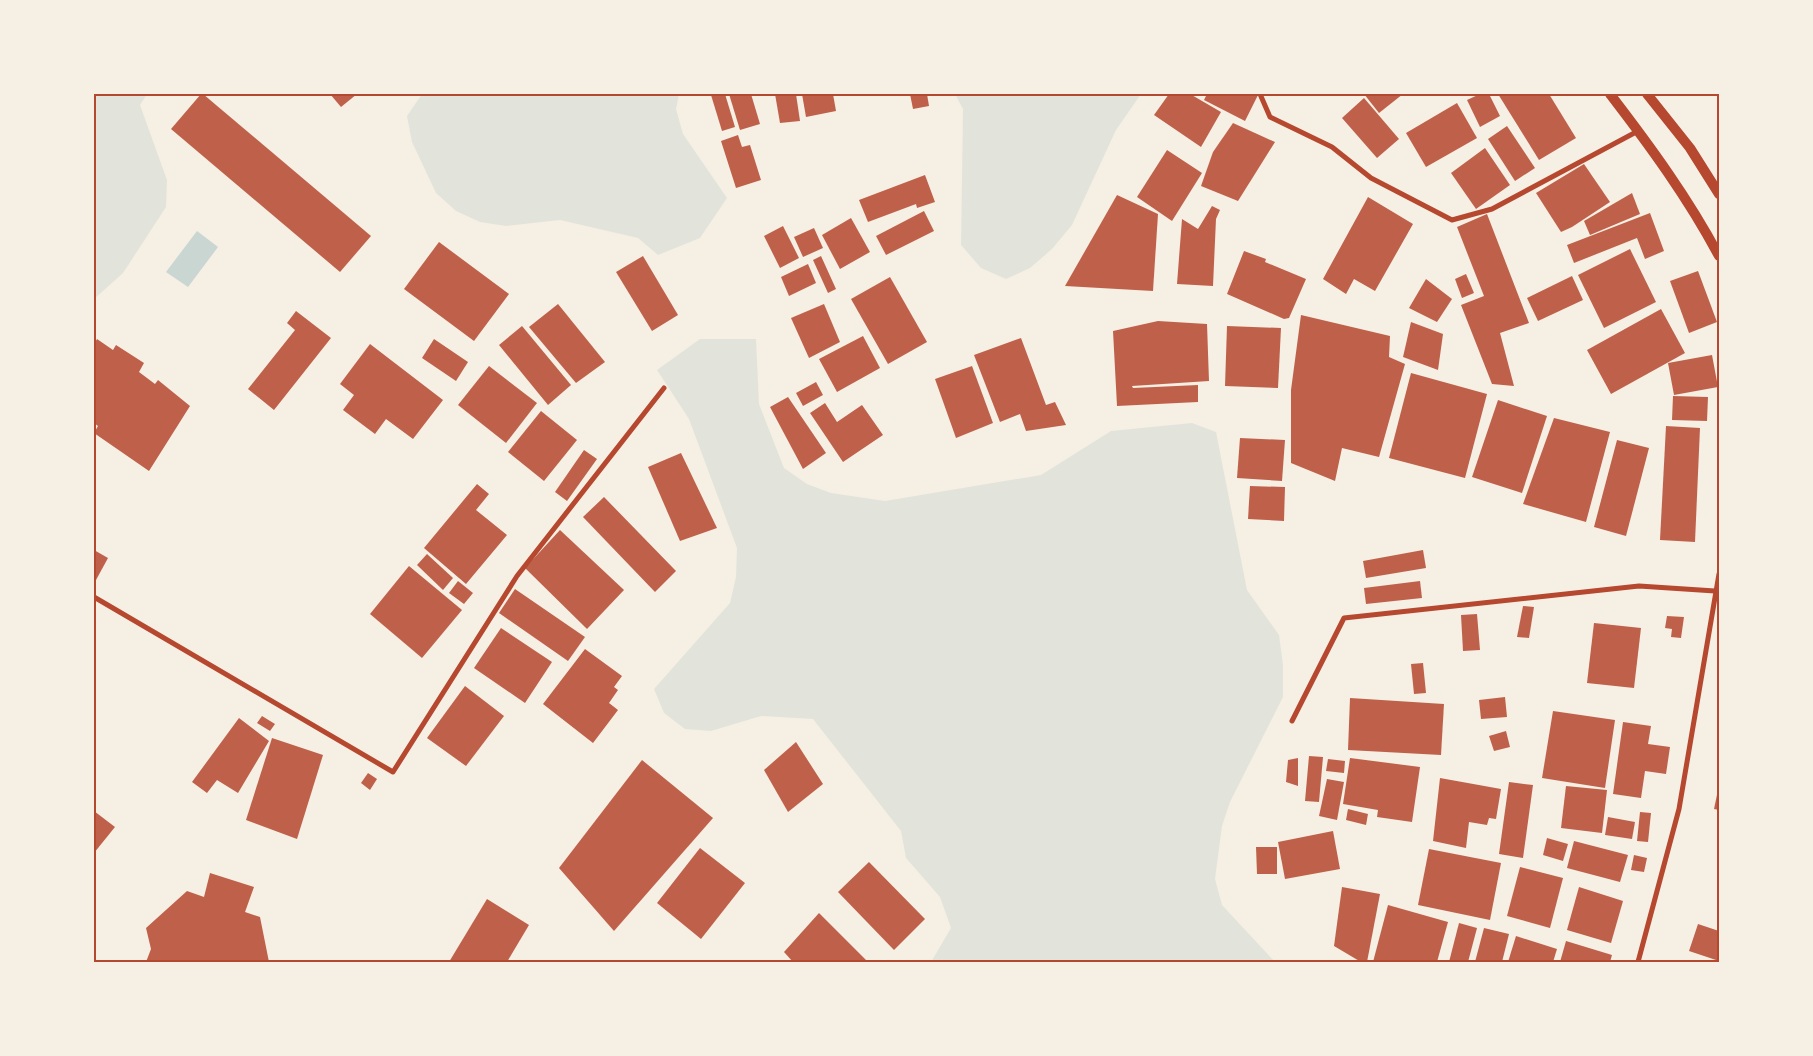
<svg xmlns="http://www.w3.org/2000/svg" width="1813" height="1056" viewBox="0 0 1813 1056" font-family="'PT Sans',sans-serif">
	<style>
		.green { fill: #e2e4dc }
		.water { fill: #c9d6d2 }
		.building { fill: #bf614a }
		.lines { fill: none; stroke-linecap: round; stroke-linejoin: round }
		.minor { stroke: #b5482f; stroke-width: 5 }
		.secondary { stroke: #b5482f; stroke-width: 10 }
		.neatline { fill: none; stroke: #b5482f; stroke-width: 2 }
	</style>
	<rect width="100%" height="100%" fill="#f6efe4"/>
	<g class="green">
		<path d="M94,94H147L140,105L167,180L166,207L123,273L94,299Z"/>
		<path d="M422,94H679L676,109L683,134L727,198L700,238L658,255L638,238L560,220L506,226L480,222L456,211L436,193L412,142L407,116Z"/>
		<path d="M955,94H1141L1116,130L1072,225L1052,249L1030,268L1006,279L981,268L961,245L963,109Z"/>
		<path d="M700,339H756L759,404L784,468L807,484L831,493L885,501L1041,475L1111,431L1192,423L1216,432L1247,590L1279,635L1283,665V697L1230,802L1222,826L1215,879L1222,905L1275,962H931L951,928L940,897L906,858L901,831L813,719L761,716L711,731L685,729L664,713L654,689L730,603L736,577L737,548L689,419L657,370Z"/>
	</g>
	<path class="water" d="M197,231L218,247L188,287L166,272Z"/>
	<g class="building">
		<path d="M201,94H203L371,236L340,272L171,129Z"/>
		<path d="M330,94H357L341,107Z"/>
		<path d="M715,94H725L735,127L722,131L711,95Z"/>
		<path d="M729,94H751L760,124L740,130Z"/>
		<path d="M775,94H796L800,121L780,123Z"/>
		<path d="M802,94H833L836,111L806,117Z"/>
		<path d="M910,94H927L929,106L913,109Z"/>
		<path d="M1169,94H1190L1221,112L1201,147L1154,115Z"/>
		<path d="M1207,94H1255L1258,95L1245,121L1204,100Z"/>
		<path d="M1364,94H1403L1379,113Z"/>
		<path d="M1480,94H1489L1500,116L1480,127L1467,100Z"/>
		<path d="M1498,94H1549L1576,138L1539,160Z"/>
		<path d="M1364,98L1399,139L1377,158L1342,118Z"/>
		<path d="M1457,103L1477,138L1426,167L1406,133Z"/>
		<path d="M1233,123L1275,142L1238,201L1201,186L1213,152Z"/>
		<path d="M1507,126L1535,168L1515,181L1488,139Z"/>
		<path d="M738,135L742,147L750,145L761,180L736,188L721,141Z"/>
		<path d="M1485,148L1510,185L1476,209L1451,173Z"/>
		<path d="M1167,150L1202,173L1172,221L1137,197Z"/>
		<path d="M1584,164L1610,202L1572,227L1561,232L1536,193Z"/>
		<path d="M925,175L935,202L917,208L916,204L868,222L859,200Z"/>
		<path d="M1632,193L1640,214L1590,235L1584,221Z"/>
		<path d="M1117,195L1158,214L1153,291L1065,286Z"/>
		<path d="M1368,197L1413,224L1375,291L1354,279L1346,294L1323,279Z"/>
		<path d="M1212,206L1220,210L1216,219L1213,286L1177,284L1182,219L1198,229Z"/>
		<path d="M924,211L934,231L886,255L876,236Z"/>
		<path d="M1650,213L1664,251L1645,259L1637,238L1574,263L1567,245Z"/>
		<path d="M1487,214L1529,323L1500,333L1514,386L1492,384L1461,305L1484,296L1457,227Z"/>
		<path d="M851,218L870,252L840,269L822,235Z"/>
		<path d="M783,226L799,258L780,268L764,236Z"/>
		<path d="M814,228L823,248L803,257L794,237Z"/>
		<path d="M439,242L509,294L474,341L404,289Z"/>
		<path d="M1630,249L1656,302L1604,328L1578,275Z"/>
		<path d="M1244,251L1266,259L1265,262L1306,279L1289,318L1284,319L1227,294Z"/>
		<path d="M643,256L678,315L652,331L616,272Z"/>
		<path d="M821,256L836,289L828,293L813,260Z"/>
		<path d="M808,264L816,283L789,296L781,277Z"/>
		<path d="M1698,271L1717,322L1689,333L1670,281Z"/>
		<path d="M1466,274L1474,293L1462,298L1455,279Z"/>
		<path d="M1572,276L1583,300L1538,321L1527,298Z"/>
		<path d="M890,277L927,342L888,364L851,299Z"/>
		<path d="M1426,279L1452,299L1437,322L1409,308Z"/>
		<path d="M558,304L605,362L576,383L529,327Z"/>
		<path d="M824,304L840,342L809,358L791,318Z"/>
		<path d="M1661,309L1685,353L1611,394L1587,350Z"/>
		<path d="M296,311L331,338L274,410L248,389L295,330L287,323Z"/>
		<path d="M1301,315L1390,336L1389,357L1405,364L1379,457L1342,448L1335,481L1291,463V390Z"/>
		<path d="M1158,321L1207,324L1209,381L1132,386L1133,388L1198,385V402L1117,406L1113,331Z"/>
		<path d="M1411,322L1443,334L1438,370L1403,357Z"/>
		<path d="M522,326L571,385L548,405L499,345Z"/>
		<path d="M1227,326L1281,328L1278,388L1225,386Z"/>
		<path d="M863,336L880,368L837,392L819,359Z"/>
		<path d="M1021,338L1046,405L1055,402L1066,425L1026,431L1020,414L1000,422L974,355Z"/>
		<path d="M97,339L113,350L116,345L144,363L139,372L155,384L158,380L190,406L149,471L94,433L98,426L94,423V344Z"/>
		<path d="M434,339L468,362L456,381L422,358Z"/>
		<path d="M370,344L443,400L413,439L386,419L375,434L343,410L354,395L340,384Z"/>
		<path d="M1712,355L1718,387L1674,395L1668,363Z"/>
		<path d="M489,366L537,403L506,443L458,405Z"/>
		<path d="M972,366L993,423L956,438L935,379Z"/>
		<path d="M1411,373L1487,394L1465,478L1389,458Z"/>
		<path d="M816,382L823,395L803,406L796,393Z"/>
		<path d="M1673,396L1708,397L1707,421L1672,420Z"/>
		<path d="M788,397L826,453L803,469L770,407Z"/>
		<path d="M1498,400L1547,416L1522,493L1472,477Z"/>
		<path d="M825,403L837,422L862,405L883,435L843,462L810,413Z"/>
		<path d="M541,411L577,440L544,481L508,452Z"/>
		<path d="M1554,418L1610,432L1586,522L1523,504Z"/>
		<path d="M1666,426L1700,428L1695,542L1660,540Z"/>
		<path d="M1240,438L1285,440L1282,481L1237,478Z"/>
		<path d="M1617,440L1649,448L1626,536L1594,527Z"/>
		<path d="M584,450L597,459L567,501L555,492Z"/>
		<path d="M681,453L717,528L680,541L648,467Z"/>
		<path d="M477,484L489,494L476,510L507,535L466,584L424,548Z"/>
		<path d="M1250,486L1285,487L1284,521L1248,519Z"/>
		<path d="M604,497L676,571L655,592L583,517Z"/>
		<path d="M560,530L624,590L587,629L525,568Z"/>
		<path d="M94,550L108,558L96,580L94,579Z"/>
		<path d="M1423,550L1426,568L1366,578L1363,561Z"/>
		<path d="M427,554L453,578L443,590L417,565Z"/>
		<path d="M409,566L462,610L422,658L370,614Z"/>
		<path d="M458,581L473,593L464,604L449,593Z"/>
		<path d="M1420,581L1422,598L1366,604L1364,588Z"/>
		<path d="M515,589L585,637L568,661L499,613Z"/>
		<path d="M1523,606L1534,607L1529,638L1517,637Z"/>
		<path d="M1477,614L1480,650L1463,651L1461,615Z"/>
		<path d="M1667,616L1684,617L1681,638L1671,637L1672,629L1665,628Z"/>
		<path d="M1594,623L1641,628L1634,688L1587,683Z"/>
		<path d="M501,628L552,662L525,703L474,668Z"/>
		<path d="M585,649L622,676L614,687L618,690L609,703L618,710L593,743L543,704Z"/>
		<path d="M1423,663L1426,693L1414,694L1411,664Z"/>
		<path d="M465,686L504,716L466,766L427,738Z"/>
		<path d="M1505,697L1507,717L1481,719L1479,700Z"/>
		<path d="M1350,698L1444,704L1441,755L1348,750Z"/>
		<path d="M1553,711L1615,720L1605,788L1542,778Z"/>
		<path d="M262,716L275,724L270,731L257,723Z"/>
		<path d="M239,718L269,741L238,793L217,780L207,793L192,782Z"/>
		<path d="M1623,722L1651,726L1648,744L1670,747L1666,774L1645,771L1641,798L1613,794Z"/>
		<path d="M1506,731L1510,747L1494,751L1489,736Z"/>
		<path d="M272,738L323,755L297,839L246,820Z"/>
		<path d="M796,742L823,784L788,812L764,770Z"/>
		<path d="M1309,756L1323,757L1319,802L1305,801Z"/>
		<path d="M1298,758V786L1286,782L1288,760Z"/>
		<path d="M1350,758L1420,767L1412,822L1377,817L1378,810L1343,804Z"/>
		<path d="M1328,759L1345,761L1344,773L1326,771Z"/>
		<path d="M642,760L713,818L614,931L559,868Z"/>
		<path d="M368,773L377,779L370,790L361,783Z"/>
		<path d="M1440,778L1501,789L1496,819L1489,818L1487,825L1469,822L1466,848L1433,841Z"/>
		<path d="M1327,779L1344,782L1337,820L1319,816Z"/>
		<path d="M1509,782L1533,785L1523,858L1499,854Z"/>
		<path d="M1566,786L1607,790L1602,833L1561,828Z"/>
		<path d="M1718,790H1719V810L1714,809Z"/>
		<path d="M1348,809L1368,814L1366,825L1346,820Z"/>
		<path d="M94,811L115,827L94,853Z"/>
		<path d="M1640,812L1651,813L1648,842L1637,841Z"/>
		<path d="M1608,817L1635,822L1632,839L1605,835Z"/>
		<path d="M1333,831L1340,869L1285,879L1278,842Z"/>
		<path d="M1547,838L1568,844L1563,861L1543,855Z"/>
		<path d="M1574,841L1628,855L1620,882L1567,868Z"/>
		<path d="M1256,847H1277V874H1257Z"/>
		<path d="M700,848L745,883L701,939L657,903Z"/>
		<path d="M1429,849L1501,863L1490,920L1418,905Z"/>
		<path d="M1634,855L1647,858L1644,872L1631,870Z"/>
		<path d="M869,862L925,919L894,950L838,892Z"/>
		<path d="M1520,867L1563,878L1550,928L1507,916Z"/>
		<path d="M210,873L254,887L245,912L260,917L269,962H146L151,949L146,928L187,891L204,897Z"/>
		<path d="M1342,887L1380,894L1367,962H1361L1334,946Z"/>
		<path d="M1579,887L1623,901L1611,943L1567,930Z"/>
		<path d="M487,899L529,925L507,962H449Z"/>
		<path d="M1388,905L1448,922L1437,962H1373Z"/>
		<path d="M819,913L868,962H793L784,952Z"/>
		<path d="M1459,923L1477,928L1468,962H1449Z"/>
		<path d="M1698,924L1719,931V961L1689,951Z"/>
		<path d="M1484,928L1509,934L1502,962H1475Z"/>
		<path d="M1516,936L1557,949L1553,962H1508Z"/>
		<path d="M1566,941L1612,955L1610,962H1560Z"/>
	</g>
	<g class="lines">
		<g class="minor">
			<path d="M1260,94L1270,117L1332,147L1371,178L1452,220L1492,209L1638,131"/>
			<path d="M94,597L393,772L517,576L664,388"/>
			<path d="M1292,721L1344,618L1639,586L1715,591"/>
			<path d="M1638,962L1679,809L1719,574"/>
		</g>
		<g class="secondary">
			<path d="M1610,94C1650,146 1688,198 1719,256"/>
			<path d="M1647,94L1690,148L1719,194"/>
		</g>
	</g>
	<rect width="1813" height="1056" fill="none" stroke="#f6efe4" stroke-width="190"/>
	<rect x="95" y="95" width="1623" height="866" class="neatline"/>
</svg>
